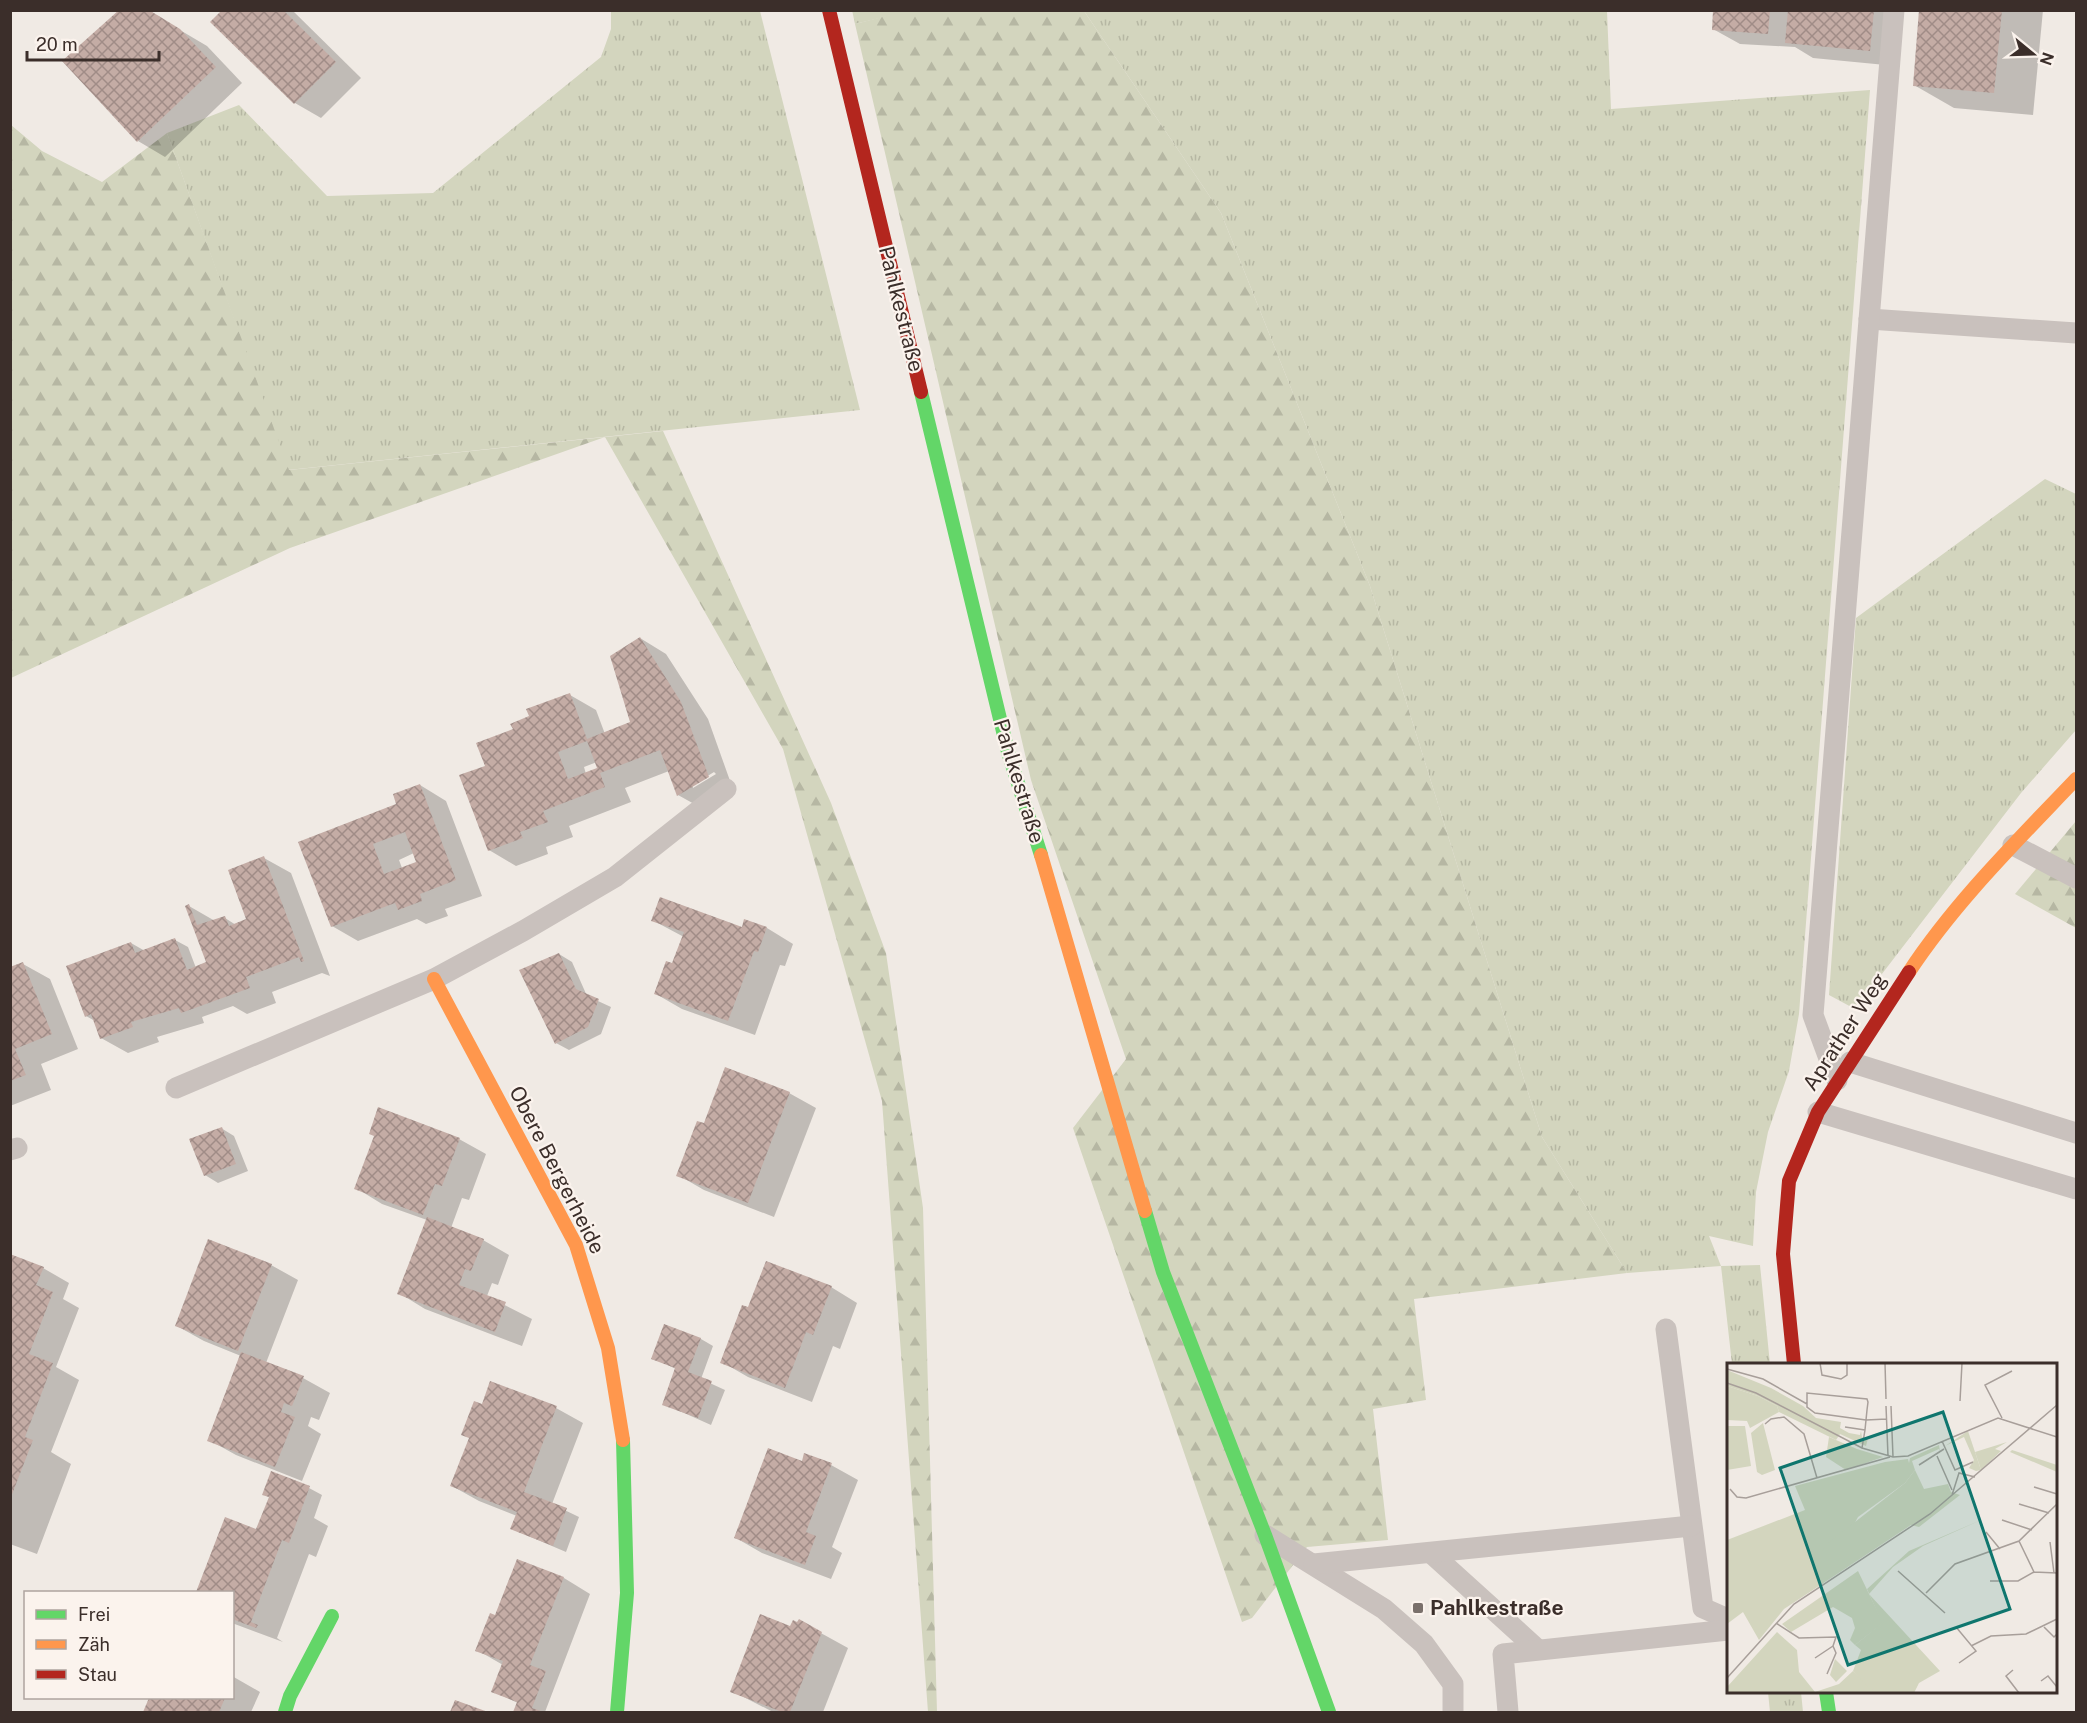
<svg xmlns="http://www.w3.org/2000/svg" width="2087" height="1723" viewBox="0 0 2087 1723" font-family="'Public Sans',sans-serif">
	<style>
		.grass { fill: url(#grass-tufts) }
		.forest { fill: url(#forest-firs) }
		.shadow { fill: #0003; fill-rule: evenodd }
		.building { fill: url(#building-cross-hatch); fill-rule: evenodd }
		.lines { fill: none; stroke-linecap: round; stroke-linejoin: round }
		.lane { stroke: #c9c1bd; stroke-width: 21 }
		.fast { stroke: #63d668; stroke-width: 14 }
		.slow { stroke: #ff974d; stroke-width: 14 }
		.jam { stroke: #b3261e; stroke-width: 14 }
		.poi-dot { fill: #7a706b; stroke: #fbf3ed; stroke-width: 2 }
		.labels { text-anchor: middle; stroke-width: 4.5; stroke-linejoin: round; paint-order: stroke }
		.street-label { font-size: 21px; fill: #3b2e2a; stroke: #fbf3ed }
		.poi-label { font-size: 21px; font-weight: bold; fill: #3b2e2a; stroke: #fbf3ed; text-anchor: start }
		.inset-road { fill: none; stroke: #a89f9a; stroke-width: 1.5 }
		.view { fill: #0f766e; fill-opacity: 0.15; stroke: #0f766e; stroke-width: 3 }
		.inset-edge { fill: none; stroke: #3b2e2a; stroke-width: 3 }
	</style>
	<defs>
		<pattern id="grass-tufts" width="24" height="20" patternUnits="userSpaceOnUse" patternTransform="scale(1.5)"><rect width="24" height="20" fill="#d3d5be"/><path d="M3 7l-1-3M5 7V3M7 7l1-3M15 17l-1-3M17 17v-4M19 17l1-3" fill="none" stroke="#b6b7a3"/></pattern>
		<pattern id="forest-firs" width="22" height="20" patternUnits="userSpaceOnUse" patternTransform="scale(1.5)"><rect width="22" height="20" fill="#d3d5be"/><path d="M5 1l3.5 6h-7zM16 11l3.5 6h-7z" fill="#b6b7a3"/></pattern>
		<pattern id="building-cross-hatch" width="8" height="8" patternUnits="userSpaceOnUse" patternTransform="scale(1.5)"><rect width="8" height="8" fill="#c4aca5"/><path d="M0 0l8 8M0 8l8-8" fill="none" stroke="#a08c87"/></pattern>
	</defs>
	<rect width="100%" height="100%" fill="#f0eae4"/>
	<g class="grass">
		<path d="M852,10L909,11L855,24Z"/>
		<path d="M611,11H760L860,410L288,470L167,133L239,105L327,196L433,193L601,57L611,29Z"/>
		<path d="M1084,11H1607L1611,109L1870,90L1799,1014L1789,1071L1768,1132L1756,1192L1753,1246L1709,1236L1721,1266L1760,1265L1770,1364H1732L1721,1266L1627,1273L1542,1137L1370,586L1221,213Z"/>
		<path d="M2045,479L2076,494V730L2021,793L1855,1009L1829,995L1856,618Z"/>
		<path d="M1768,1692H1801L1803,1712H1770Z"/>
	</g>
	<g class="forest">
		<path d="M909,10L1084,11L1221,213L1370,586L1542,1137L1627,1273L1414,1299L1426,1400L1373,1409L1388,1540L1307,1547L1252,1618L1242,1622L1073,1128L1126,1059L1031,780L855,24Z"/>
		<path d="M11,125L42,151L102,182L167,133L289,470L663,431L831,803L886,953L923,1208L937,1712H928L882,1101L783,749L605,437L290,548L11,678Z"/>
		<path d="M2076,821V928L2015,894Z"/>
	</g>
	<g class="shadow">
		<path d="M146,10L207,46L242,83L165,157L138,141L64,61Z"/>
		<path d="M224,10H292L361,78L321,118L295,103Z"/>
		<path d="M1715,10H1902L1896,66L1813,58L1795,47L1740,44L1713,29Z"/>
		<path d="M1921,10H2043L2033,115L1954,108L1914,85Z"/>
		<path d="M640,638L666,654L708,719L734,792L705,810L678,795L669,771L625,788L631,802L569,826L573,837L546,847L548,854L516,866L489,850L487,766L515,730L570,695L596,710L605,734L632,723ZM597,762L599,769L586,774L584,767ZM714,772L716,774L693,788V785Z"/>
		<path d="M420,785L446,801L482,896L445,909L448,916L426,924L417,919L358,941L332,926L300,843L398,805ZM414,853L418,863L402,868L399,860Z"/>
		<path d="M264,858L291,873L330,976L322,973L272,992L276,1003L247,1014L233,1006L202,1017L204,1023L157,1037L159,1042L128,1053L101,1038L95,1021L86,1016L131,943L145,951L175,940L188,947L196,968L208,963L189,906L215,921L225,918L236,925L248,920Z"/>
		<path d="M652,920L743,928L745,921L767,928L793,944L785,966L780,965L755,1035L682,1009L656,994L673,965L684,937Z"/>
		<path d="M559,954L572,962L587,996L611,1007L601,1034L569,1050L556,1043Z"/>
		<path d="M23,964L50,979L78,1049L41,1064L51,1090L10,1106V969Z"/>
		<path d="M789,1093L816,1108L774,1217L704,1190L678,1175Z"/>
		<path d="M221,1128L234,1136L248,1171L218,1183L205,1175Z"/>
		<path d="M459,1139L486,1154L469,1200L462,1198L451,1228L483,1240L509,1255L498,1285L492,1283L487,1296L532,1319L522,1346L425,1309L399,1293L427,1220L382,1204L356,1188Z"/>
		<path d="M10,1255L43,1268L69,1283L63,1299L79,1308L56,1367L79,1380L51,1452L71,1464L37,1554L10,1544Z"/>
		<path d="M271,1265L298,1280L266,1363L303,1378L330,1393L319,1420L311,1417L308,1426L321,1434L302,1481L236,1455L209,1440L241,1356L204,1341L177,1326Z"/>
		<path d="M831,1287L857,1303L840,1349L833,1346L812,1402L748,1377L722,1362L749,1309Z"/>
		<path d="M701,1339L713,1346L701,1379L725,1390L711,1425L664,1404L676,1369L653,1358Z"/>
		<path d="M491,1383L556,1408L583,1423L552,1504L579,1517L566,1552L512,1529L517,1516L479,1501L452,1486Z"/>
		<path d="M803,1463L831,1465L858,1480L832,1547L842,1553L831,1579L762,1553L736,1538Z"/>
		<path d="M309,1488L322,1495L314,1518L328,1526L316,1557L309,1554L277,1638L283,1642L232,1623V1592H197L225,1519L257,1531L270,1498L264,1494Z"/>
		<path d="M518,1561L564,1578L590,1594L545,1712H514L518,1703L492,1691L503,1665L477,1650L496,1616Z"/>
		<path d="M799,1621L848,1648L823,1712H773L732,1691Z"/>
		<path d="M232,1676L260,1692L251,1712H145L151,1698H232Z"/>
	</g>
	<g class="building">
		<path d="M119,10H149L180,29L216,67L137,142L62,61Z"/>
		<path d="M222,10H283L336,62L294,104L210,22Z"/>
		<path d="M1713,10H1770L1768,34L1712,30Z"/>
		<path d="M1788,10H1874L1870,51L1785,43Z"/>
		<path d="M1919,10H2002L1994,93L1913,86Z"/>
		<path d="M640,637L681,702L709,777L677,796L660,750L600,773L605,787L543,811L548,822L520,832L523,838L488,851L459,775L485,766L476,743L513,729L510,724L529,716L526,709L570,693L587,739L630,722L610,656ZM587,741L597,768L568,779L558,752Z"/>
		<path d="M420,784L456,880L420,894L422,901L398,910L395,903L331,927L298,842L396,804L393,794ZM405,832L416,862L384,874L373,844Z"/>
		<path d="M264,856L304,961L301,962L299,957L246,977L250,988L181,1013L179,1008L131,1022L133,1027L100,1039L91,1014L85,1017L66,966L131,942L135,953L175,938L187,970L206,962L185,906L189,904L197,925L225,916L229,926L246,919L228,870Z"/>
		<path d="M660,897L742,927L744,919L767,927L758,952L754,951L728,1021L654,994L666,961L672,963L684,932L651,921Z"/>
		<path d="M559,953L576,989L599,999L588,1027L555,1044L519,970Z"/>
		<path d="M23,962L52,1034L15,1049L26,1075L10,1081V967Z"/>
		<path d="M725,1067L790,1092L748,1203L676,1176L697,1121L704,1123Z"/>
		<path d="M378,1107L460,1138L442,1186L435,1184L423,1215L354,1189L374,1136L369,1134Z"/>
		<path d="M222,1127L236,1164L204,1176L189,1139Z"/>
		<path d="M427,1217L484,1239L471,1271L465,1269L459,1285L506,1302L495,1332L397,1294Z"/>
		<path d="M208,1239L272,1264L238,1351L175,1326Z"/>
		<path d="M10,1254L44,1267L36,1285L53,1292L29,1354L53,1363L25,1437L33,1440L11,1497Z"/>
		<path d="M766,1261L832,1286L813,1335L806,1332L785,1388L720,1363L742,1305L748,1307Z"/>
		<path d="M664,1324L701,1338L688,1372L712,1381L698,1418L662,1405L675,1368L651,1359Z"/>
		<path d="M241,1352L304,1376L292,1406L284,1403L281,1412L295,1417L275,1467L207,1441Z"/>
		<path d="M490,1381L557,1406L524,1492L567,1508L553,1546L510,1529L517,1512L450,1486L469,1438L461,1435L474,1401L482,1404Z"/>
		<path d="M768,1448L802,1461L804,1453L832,1463L806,1532L816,1536L805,1565L734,1538Z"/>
		<path d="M271,1471L310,1486L289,1543L282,1540L251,1622L258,1625L256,1628L232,1619V1592H196L225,1517L256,1529L269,1497L262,1495Z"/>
		<path d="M517,1559L564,1577L530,1665L546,1671L532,1708L544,1712H513L517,1702L491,1692L503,1661L475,1651L490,1613L495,1615Z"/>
		<path d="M760,1614L790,1626L793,1620L797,1622L799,1619L822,1632L790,1712H782L730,1692Z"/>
		<path d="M149,1698H225L219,1712H143Z"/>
		<path d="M455,1700L488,1712H450Z"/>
	</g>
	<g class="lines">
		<g class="lane">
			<path d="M1869,319L2076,333"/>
			<path d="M2013,845L2076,878"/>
			<path d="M1850,1062L2076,1133"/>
			<path d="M1837,1080L1813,1015L1894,10"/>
			<path d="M176,1088L434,979L523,931L615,877L726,789"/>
			<path d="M1818,1112L2076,1189"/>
			<path d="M10,1150L17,1148"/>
			<path d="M1666,1329L1703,1608L1728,1619"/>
			<path d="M1265,1535L1384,1609L1424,1644L1453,1684V1712"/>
			<path d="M1431,1553L1537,1649"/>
			<path d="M1314,1564L1691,1526"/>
			<path d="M1508,1712L1503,1654L1728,1630"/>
		</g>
		<g class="fast">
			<path d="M921,392L1008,752L1041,855"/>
			<path d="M1145,1211L1163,1272L1265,1535L1329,1712"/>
			<path d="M1826,1692L1829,1712"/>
			<path d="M285,1712L290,1696L332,1616"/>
			<path d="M617,1712L627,1593L623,1440"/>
		</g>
		<g class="slow">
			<path d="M1041,855L1145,1211"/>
			<path d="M1909,972C1955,902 2018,840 2076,779"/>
			<path d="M434,979L576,1245L608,1348L623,1440"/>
		</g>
		<g class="jam">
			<path d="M829,10L921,392"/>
			<path d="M1794,1364L1783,1254L1789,1181L1818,1112L1909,972"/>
		</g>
	</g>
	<rect class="poi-dot" x="1412" y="1602" width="12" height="12" rx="3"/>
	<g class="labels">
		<g class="street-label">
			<text transform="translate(901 309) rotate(76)" y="7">Pahlkestraße</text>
			<text transform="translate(1019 781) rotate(73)" y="7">Pahlkestraße</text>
			<text transform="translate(1845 1032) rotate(-57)" y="7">Aprather Weg</text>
			<text transform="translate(557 1170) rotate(63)" y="7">Obere Bergerheide</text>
		</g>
		<g class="poi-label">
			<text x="1430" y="1615">Pahlkestraße</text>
		</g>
	</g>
	<g transform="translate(1727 1363)">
		<rect width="330" height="330" fill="#f0eae4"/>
		<path d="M0,23L31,33L50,43L52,49L23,65L20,58L0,57ZM241,68L254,107L249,108L242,105L247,97L237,74L218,83ZM102,74L130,86L156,94L119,107L99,94ZM212,82L213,89L212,86L185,98L188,107L178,120L131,154L95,221L57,246L32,277L16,249L0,261V177L78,147L68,123L158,99L181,96L182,100L183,95ZM285,87L330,102V109L283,89ZM131,208L156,260L128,282L123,277L128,265L125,255L106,244L64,269L55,261ZM50,269L70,287L72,309L88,329L112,321L126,308L151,330H0V324Z" fill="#d3d5be"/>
		<path d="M0,7L44,25L76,43L89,55L114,59L113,65L122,70L133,72L134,68L135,74L141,75L139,83L113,71L109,77L52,49L50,43L31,33L0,23ZM280,79L268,86L274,88L254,107L248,89ZM188,107L197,126L221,121L224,129L233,132L192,164L184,162L95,221L84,203L101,180L178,120ZM254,157L196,183L166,204L142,231L213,308L192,320L187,330H151L141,324L126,308L134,287L128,282L155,260L140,226L182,188Z" fill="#d3d5be"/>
		<path d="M36,60L48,107L35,112L30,109L24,70ZM0,63H18L24,103L0,107ZM108,296L120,308L109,319L103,312Z" fill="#d3d5be"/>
		<path class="inset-road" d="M93,0L95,12L114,16L120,12V0M158,0L159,36M0,6L36,16L80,41M0,20L29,30L135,85L166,94L181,93L271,55L330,74M233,38L235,0M159,43L161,93M164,43L166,94M275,55L258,22L285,8M38,61L44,56L57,54L77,71L90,115M118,64L138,67M215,78L228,107L246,99M135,85L138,67L140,47L141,39L140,36L80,30V44L88,50L139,57L160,56M210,93L225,127M192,102L217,86M307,124L330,131M3,126L10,134L19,135L163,94M225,132L232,110L248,114M292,141L322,150M275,157L305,167M259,169L273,186M292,178L307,209L330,210M323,179L327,210M171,208L218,250M263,218H291L307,209M199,230L228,201L292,178L330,141M49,260L72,275L109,274L106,283M229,264L249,288L232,300M317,264L327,274L330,271M244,283L264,273L299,271L330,256M88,295L106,283L109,290L100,311M286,307L279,313L292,330M0,315L67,241L203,151L330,42M314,318L321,313L330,324"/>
		<path class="view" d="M216,49L283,246L121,302L53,105Z"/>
		<rect width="330" height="330" class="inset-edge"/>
	</g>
	<rect width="2087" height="1723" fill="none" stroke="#3b2e2a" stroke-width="24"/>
	<rect x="24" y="1591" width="210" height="108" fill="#fbf3ed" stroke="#aea49f" stroke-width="1.5"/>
	<rect x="36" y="1610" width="30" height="9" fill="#63d668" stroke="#aea49f" stroke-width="1.5"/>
	<text x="78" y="1621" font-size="18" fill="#3b2e2a">Frei</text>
	<rect x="36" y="1640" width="30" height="9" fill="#ff974d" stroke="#aea49f" stroke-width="1.5"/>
	<text x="78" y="1651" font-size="18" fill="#3b2e2a">Zäh</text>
	<rect x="36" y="1670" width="30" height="9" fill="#b3261e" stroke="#aea49f" stroke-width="1.5"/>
	<text x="78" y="1681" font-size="18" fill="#3b2e2a">Stau</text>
	<g transform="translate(2033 54) rotate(109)" stroke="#fbf3ed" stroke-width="4.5" paint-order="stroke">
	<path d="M0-4.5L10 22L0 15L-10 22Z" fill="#3b2e2a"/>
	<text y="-9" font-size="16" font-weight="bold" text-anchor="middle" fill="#3b2e2a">N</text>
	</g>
	<path d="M27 51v9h132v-9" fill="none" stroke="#3b2e2a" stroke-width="3"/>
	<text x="36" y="51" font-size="18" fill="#3b2e2a" stroke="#fbf3ed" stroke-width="4.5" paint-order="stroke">20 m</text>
</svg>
